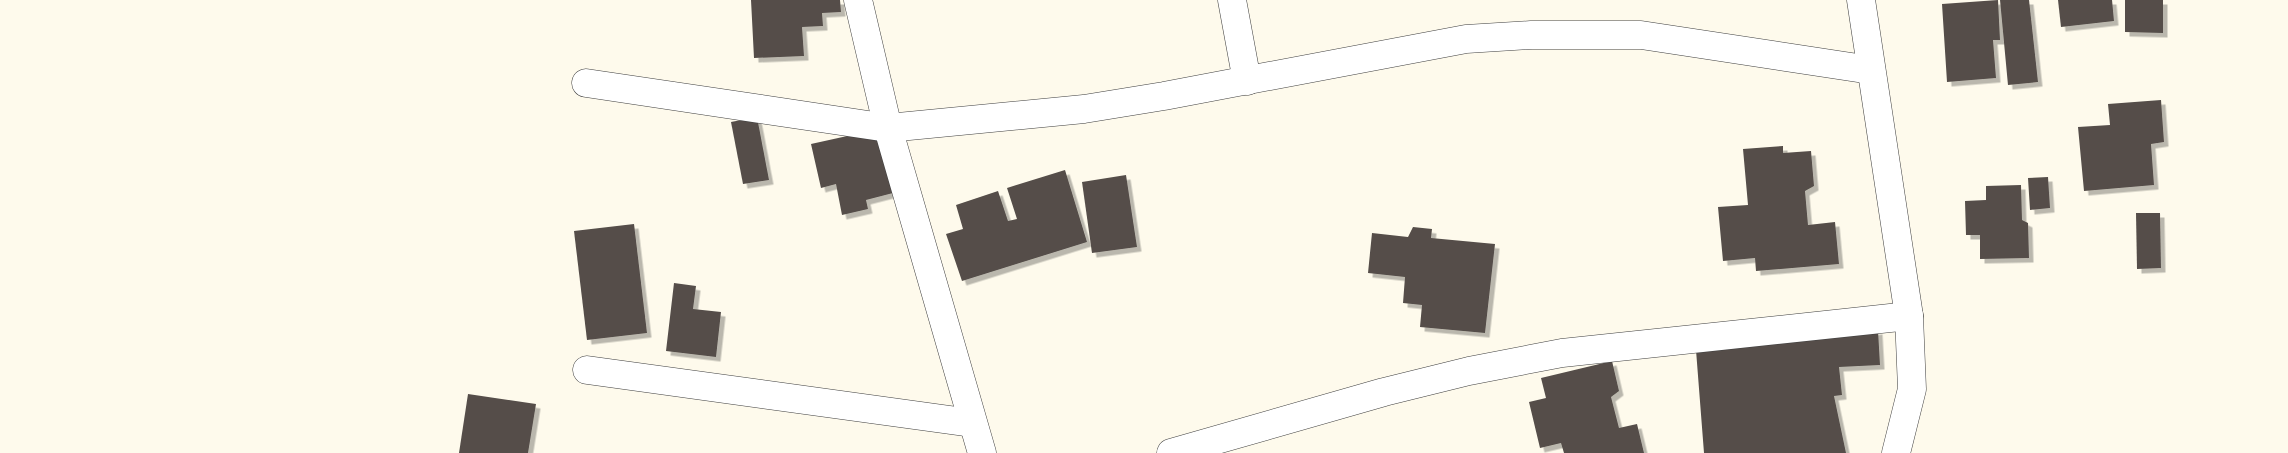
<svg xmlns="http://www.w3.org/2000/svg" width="2288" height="453" viewBox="0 0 2288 453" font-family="'Libre Baskerville',serif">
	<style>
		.building { fill: #544d49; filter: url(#shadow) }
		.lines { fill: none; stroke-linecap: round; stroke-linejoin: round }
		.street-casing { stroke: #3f3f3f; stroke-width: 29 }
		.street { stroke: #fff; stroke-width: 28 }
	</style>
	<defs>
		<filter id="shadow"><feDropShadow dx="4.5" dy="4.5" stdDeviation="0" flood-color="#0004"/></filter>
	</defs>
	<rect width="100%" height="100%" fill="#fefaec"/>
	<g class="building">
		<path d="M751,0H840L841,12L822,13L823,26L802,27L804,56L754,58Z"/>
		<path d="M1998,0L2000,40H1993L1996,78L1947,82L1942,4Z"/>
		<path d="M2000,0H2029L2038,82L2008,85Z"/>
		<path d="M2058,0H2112L2114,21L2061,27Z"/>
		<path d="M2125,0H2163V33L2125,32Z"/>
		<path d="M2161,100L2164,142L2151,144L2154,185L2084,191L2078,127L2110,125L2108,104Z"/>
		<path d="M757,117L769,180L743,184L731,122Z"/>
		<path d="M879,129L893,193L866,200L868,209L842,215L836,184L821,188L811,144Z"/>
		<path d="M1783,146V153L1811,151L1814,186L1805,191L1808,225L1835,222L1839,264L1756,271L1755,258L1723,261L1718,207L1748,205L1743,149Z"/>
		<path d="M1065,170L1087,242L962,281L946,234L963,229L956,205L998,191L1008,221L1017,219L1007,188Z"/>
		<path d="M1126,175L1137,247L1092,253L1082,182Z"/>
		<path d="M2048,177L2050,208L2030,210L2028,178Z"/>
		<path d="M2021,185L2022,220L2028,223L2029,258L1980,259V235H1966L1965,201L1986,200V186Z"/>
		<path d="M2136,213H2160L2161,268L2137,269Z"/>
		<path d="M634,224L647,333L587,340L574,231Z"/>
		<path d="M1413,227L1432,229L1431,238L1495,244L1485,333L1420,327L1422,305L1403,303L1405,277L1368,273L1372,233L1408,237Z"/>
		<path d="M674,283L696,286L693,309L721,312L716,357L666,351Z"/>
		<path d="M1878,330L1880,365L1839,367L1842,395L1834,396L1846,453H1704L1696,350Z"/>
		<path d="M1612,361L1619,391L1611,397L1619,428L1637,424L1644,453H1564L1561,443L1540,448L1529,402L1546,398L1541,378Z"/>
		<path d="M468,394L536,404L528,453H459Z"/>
	</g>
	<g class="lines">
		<g class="street-casing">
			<g id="street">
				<path d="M858,0L888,128L982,453"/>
				<path d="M1232,0L1247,81"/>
				<path d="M1861,0L1909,316L1912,389L1896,453"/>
				<path d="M586,83L888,128L1084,109L1164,96L1466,39L1531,35H1641L1871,70"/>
				<path d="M587,370L972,423"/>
				<path d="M1171,453L1384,392L1469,371L1562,353L1909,316"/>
			</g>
		</g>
		<use href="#street" class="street"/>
	</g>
</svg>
